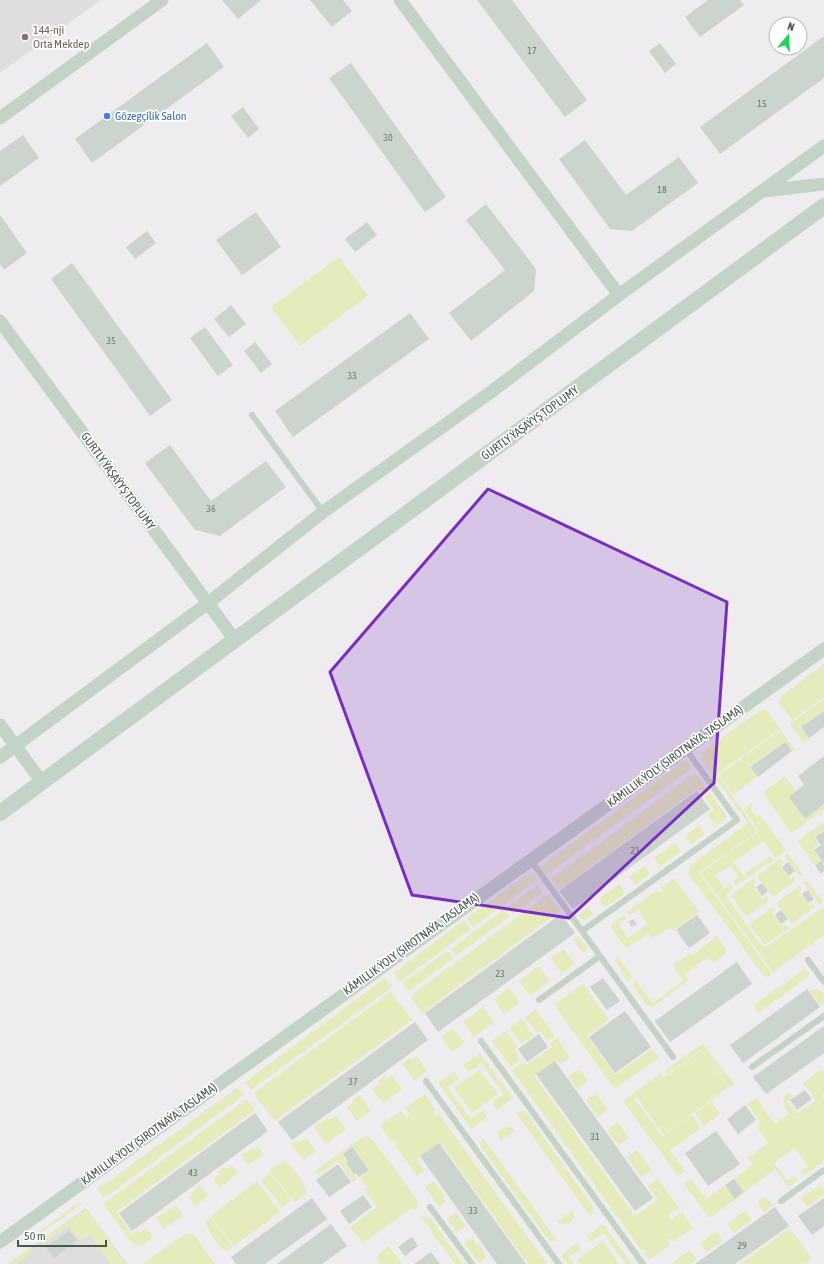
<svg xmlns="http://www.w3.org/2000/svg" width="824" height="1264" viewBox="0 0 824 1264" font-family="'Asap Condensed',sans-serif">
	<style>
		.education { fill: #dfdde0 }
		.green { fill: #e6ebbc }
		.building { fill: #ccd4ce }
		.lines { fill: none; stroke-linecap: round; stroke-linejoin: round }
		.service { stroke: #c3d3c6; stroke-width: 6 }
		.minor { stroke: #c3d3c6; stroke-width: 13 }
		.tertiary { stroke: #c3d3c6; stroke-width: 16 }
		.marked { fill: #7b2cbf; fill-opacity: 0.2; stroke: #7b2cbf; stroke-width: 3; stroke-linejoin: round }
		.education-dot { fill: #8d6e63; stroke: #fff; stroke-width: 1.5 }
		.shop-dot { fill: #3f7fe0; stroke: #fff; stroke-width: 1.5 }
		.labels { text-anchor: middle; stroke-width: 3.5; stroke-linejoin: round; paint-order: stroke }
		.number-label { font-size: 10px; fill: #68776a }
		.education-label { font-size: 12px; fill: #785e54; stroke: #fff; text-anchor: start }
		.shop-label { font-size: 12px; fill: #366cbe; stroke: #fff; text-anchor: start }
		.street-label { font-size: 12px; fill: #465849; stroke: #fff }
	</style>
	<rect width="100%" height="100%" fill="#eeecef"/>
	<g class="education">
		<path d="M0,0H101L0,73Z"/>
		<path d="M86,1208L127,1264H8Z"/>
	</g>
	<g class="green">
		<path d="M339,257L368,296L300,346L271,307Z"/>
		<path d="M824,664V697L792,720L779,703L780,697Z"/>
		<path d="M824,699V710L800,727L809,739L804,743L790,724Z"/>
		<path d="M762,709L767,711L780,729L717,774L757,831L699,873L772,974L767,977L764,976L688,873L691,865L748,823L702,760V752Z"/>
		<path d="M781,730L795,750L792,751L785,741L749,766L757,777L733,794L719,775Z"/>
		<path d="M685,760L691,769L546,875L540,867Z"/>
		<path d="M695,773L727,817L716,826L708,815L714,810L698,788L559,890L551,879Z"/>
		<path d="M785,776L796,792L789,797L804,819L824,805V810L791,833L764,794L766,790Z"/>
		<path d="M752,803L753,805L750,808L757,817L760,815L786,850L776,858L763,841L733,862L743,875L770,856L773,860L736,886L733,882L739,877L730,865L715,875L725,888L730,884L733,888L727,894V898L761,945L766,947L824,907V935L773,972L701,873L759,831L744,809Z"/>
		<path d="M824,822V830L814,837L819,844L812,849L821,861L815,865L798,841Z"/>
		<path d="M699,825L705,834L691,844L685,836Z"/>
		<path d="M675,843L681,851L660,867L654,858Z"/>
		<path d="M788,853L803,875L800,877L784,856Z"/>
		<path d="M781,858L783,862L780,865L790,879L794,876L796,880L773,897L757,876Z"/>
		<path d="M644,866L650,874L635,885L629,877Z"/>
		<path d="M531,874L537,880L473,927L467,918L526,875Z"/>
		<path d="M674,878L699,912L673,931L669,927L653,939L648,933L626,949L612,928V924L623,915L626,918L618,924L628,938L648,924L638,910L630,915L627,912L657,890L660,893L663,891L661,888Z"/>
		<path d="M754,879L756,882L753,885L763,899L767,896L769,900L746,917L731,895Z"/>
		<path d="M807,881L823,902L820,905L804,883Z"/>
		<path d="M619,884L625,893L605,907L599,899Z"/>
		<path d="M538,885L543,892L513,914L507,907Z"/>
		<path d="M800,886L802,889L799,892L809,906L813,904L815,907L792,924L776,903Z"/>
		<path d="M548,895L560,911L422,1013L410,996Z"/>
		<path d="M588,907L594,915L584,921L577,915Z"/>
		<path d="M773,907L776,910L772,913L782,927L786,924L789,928L766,944H764L749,924Z"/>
		<path d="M504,909L510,916L456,956L451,949Z"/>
		<path d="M464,920L471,929L399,982L394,973L395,972Z"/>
		<path d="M578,936L588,949L583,953L573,940Z"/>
		<path d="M717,936L726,949L725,954L714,963L707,957L685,974L689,980L654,1006L648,1007L632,985L636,982L653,1003L683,981L673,966L689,954L691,956Z"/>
		<path d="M564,949L575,964L561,973L550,958Z"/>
		<path d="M447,951L453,958L409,991L403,983Z"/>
		<path d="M617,955L633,977L628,981L615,960Z"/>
		<path d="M539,966L550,981L530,996L519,981Z"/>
		<path d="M805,969L809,972L808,977L758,1013L755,1007L756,1003Z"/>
		<path d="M385,978L392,987L251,1090L245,1082Z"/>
		<path d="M583,984L609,1020L587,1036L615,1075L652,1049L659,1058L618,1086L613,1087L554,1004Z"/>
		<path d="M509,988L520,1003L504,1014L494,999Z"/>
		<path d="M814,989H818L824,994V1002L821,1006L810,991Z"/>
		<path d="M391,992L412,1020L274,1121L254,1093Z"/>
		<path d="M483,1007L494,1022L474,1037L463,1022Z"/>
		<path d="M536,1009L555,1036L548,1041L541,1031L537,1033L525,1017Z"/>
		<path d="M522,1019L533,1036L521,1044L510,1028Z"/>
		<path d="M453,1028L464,1043L452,1052L441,1037Z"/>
		<path d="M506,1031L518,1047L515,1049L520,1060L511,1067L492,1041Z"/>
		<path d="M557,1038L570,1057L560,1064L556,1060L534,1076L635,1216L658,1200L648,1186L658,1179L679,1208L668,1215L671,1220L682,1212L693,1228L673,1242L670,1238L667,1240L670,1245L649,1260L644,1253L646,1251L645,1249L642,1251L512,1070L524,1062L527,1065L552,1047L550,1043Z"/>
		<path d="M703,1043L734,1084L729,1088L701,1050L667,1074L665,1071Z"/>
		<path d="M701,1051L728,1088L663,1134L637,1097L634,1098L662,1136L692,1115L701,1128L670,1150L685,1171L678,1176L623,1101L661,1073L664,1077L659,1081Z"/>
		<path d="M480,1053L513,1098L497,1110L492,1103L504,1094L481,1063L469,1072L463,1065Z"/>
		<path d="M417,1056L427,1071L414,1080L402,1064L409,1059L410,1061Z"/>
		<path d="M579,1069L588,1081L577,1089L568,1076Z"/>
		<path d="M822,1069L824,1071V1094L822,1096L824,1098V1161L803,1176L800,1172L808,1166L795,1148L774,1163L787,1181L795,1176L798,1180L788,1187L775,1169L744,1192L734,1179L753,1164L748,1158L768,1143L757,1127L761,1123L747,1104L756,1098L775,1124L789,1114C785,1108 782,1103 784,1096L790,1092L793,1096L787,1100L797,1114L816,1100L803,1083Z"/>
		<path d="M479,1070L498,1094L472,1113L454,1088Z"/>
		<path d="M454,1072L459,1079L447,1087L471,1119L483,1110L487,1117L471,1129L438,1083Z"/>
		<path d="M392,1075L402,1089L383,1103L372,1089L380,1084L378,1081L385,1076L386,1079Z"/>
		<path d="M238,1087L244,1095L104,1198L97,1190Z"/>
		<path d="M596,1093L608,1110L598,1117L586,1100Z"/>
		<path d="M425,1094L436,1110L433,1112L436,1116L439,1114L547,1264H528L440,1142L417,1158L424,1171L417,1176L395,1146L398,1143L395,1140L392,1142L380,1125L401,1111L406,1118L410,1115L405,1108Z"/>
		<path d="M359,1095L371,1111L357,1121L347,1107L354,1102L352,1100Z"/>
		<path d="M247,1099L255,1110L116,1212L132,1234L137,1231L139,1233L146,1228L153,1237C146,1242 140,1248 132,1243L103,1204Z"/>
		<path d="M711,1101L720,1114L704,1126L695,1113Z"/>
		<path d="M522,1111L527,1114L593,1207V1213L590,1216L516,1113Z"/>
		<path d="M336,1115L346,1129L326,1144L314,1127L327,1118L329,1120Z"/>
		<path d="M618,1122L629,1138L618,1145L607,1130Z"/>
		<path d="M504,1127L512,1128L515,1131L500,1141L498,1133Z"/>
		<path d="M367,1136L374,1141L417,1200L418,1205L415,1211L412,1208L363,1243L350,1227L377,1207L364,1189L367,1187L360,1178L370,1170L352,1147L342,1154L347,1162L345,1163L357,1179L353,1182L338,1161L318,1175L315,1171L361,1138Z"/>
		<path d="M306,1137L316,1151L303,1160L291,1144L297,1140L299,1142Z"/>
		<path d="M483,1138L557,1240L551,1242L547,1238L481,1147L480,1142Z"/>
		<path d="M258,1146L264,1154L249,1165L241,1155Z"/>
		<path d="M637,1150L652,1170L641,1177L627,1157Z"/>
		<path d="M282,1162L290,1165L307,1189L305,1194L294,1202L269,1169Z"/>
		<path d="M232,1165L238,1173L219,1188L213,1179L220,1174L218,1172L224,1167L226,1169Z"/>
		<path d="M271,1173L291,1200L282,1207L261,1180Z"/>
		<path d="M691,1179L706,1199L725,1185L735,1199L709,1218L684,1184Z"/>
		<path d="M257,1181L280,1212L234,1246L211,1216Z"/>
		<path d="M434,1181L444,1196L443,1197L446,1202L439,1207L425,1187Z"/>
		<path d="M200,1185L208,1196L195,1206L188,1197Z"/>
		<path d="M820,1185L824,1191V1195L807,1207L801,1198Z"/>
		<path d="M766,1196L773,1205L764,1212L757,1202Z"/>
		<path d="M78,1203H83L37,1236L41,1230Z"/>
		<path d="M176,1205L183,1215L164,1229L156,1218Z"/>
		<path d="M86,1209L126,1264H111L90,1235L80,1241L69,1226L42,1246L39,1242Z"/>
		<path d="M573,1210L574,1218L569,1224H560L557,1221Z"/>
		<path d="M745,1211L752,1220L734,1233L727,1224Z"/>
		<path d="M456,1212L466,1226L457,1232L447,1219Z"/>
		<path d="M426,1216L431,1219L463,1264H455L422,1218Z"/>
		<path d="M210,1217L233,1247L227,1251C220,1251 206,1229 206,1221Z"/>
		<path d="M603,1224L632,1264H626L603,1233L591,1242L587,1236Z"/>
		<path d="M790,1228L812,1259L805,1264H740Z"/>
		<path d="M716,1231L723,1241L707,1252L700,1243Z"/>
		<path d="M185,1234L194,1235L215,1264H143Z"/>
		<path d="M472,1238L477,1245L479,1244L485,1253L483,1254L486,1258L479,1263L464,1243Z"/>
		<path d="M603,1241L619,1264H580L577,1260Z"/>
		<path d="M577,1243L581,1249L569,1257L574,1264H568L561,1255Z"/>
		<path d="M389,1246L402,1264H380L377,1256Z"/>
		<path d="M30,1248L33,1252L16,1264H8Z"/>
		<path d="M690,1250L697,1260L691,1264H671Z"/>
	</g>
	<g class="building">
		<path d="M222,0H261L238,19Z"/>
		<path d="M310,0H343L352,11L332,27Z"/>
		<path d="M477,0H512L587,100L565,117Z"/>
		<path d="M708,0H740L744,5L700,37L685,17Z"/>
		<path d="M824,36V78L720,154L700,127Z"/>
		<path d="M207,43L224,67L92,163L75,139Z"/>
		<path d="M660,43L676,64L665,73L649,51Z"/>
		<path d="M351,63L446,197L425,212L329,78Z"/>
		<path d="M243,107L259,129L248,138L231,116Z"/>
		<path d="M23,135L39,158L0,186V151Z"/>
		<path d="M585,140L626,195L679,157L698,183L632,231L610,229L559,159Z"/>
		<path d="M486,204L536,269L534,291L471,341L449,313L505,270L466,220Z"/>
		<path d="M256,212L281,247L242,275L216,240Z"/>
		<path d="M0,215L27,253L4,270L0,264Z"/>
		<path d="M367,222L377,235L355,252L345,239Z"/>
		<path d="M147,231L156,243L135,259L126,247Z"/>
		<path d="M72,263L172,400L150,416L51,279Z"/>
		<path d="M231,305L246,324L229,337L214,319Z"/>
		<path d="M410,313L429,339L293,437L275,411Z"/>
		<path d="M205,327L233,365L218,376L190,338Z"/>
		<path d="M255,342L272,364L261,373L244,351Z"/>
		<path d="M170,445L211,501L266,461L286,487L220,536L195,530L145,463Z"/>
		<path d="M824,711V727L809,738L801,727Z"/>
		<path d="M785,742L792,751L758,777L750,767Z"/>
		<path d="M824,756V804L805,819L789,797L804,785L798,776Z"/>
		<path d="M697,791L710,809L573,909L559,891Z"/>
		<path d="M824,831V864L814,850L821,845L815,837Z"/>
		<path d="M821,861L824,866V871L821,874L815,865Z"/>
		<path d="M788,862L795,871L789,876L782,867Z"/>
		<path d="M762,883L768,891L762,896L756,887Z"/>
		<path d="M808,890L814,899L808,903L802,894Z"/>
		<path d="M781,910L788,919L781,924L775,915Z"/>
		<path d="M561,914L575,933L438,1032L425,1013Z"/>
		<path d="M697,915L710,933L689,948L676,930Z"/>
		<path d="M633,919L637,924L632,927L628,922Z"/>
		<path d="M737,962L752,984L670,1042L655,1021Z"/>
		<path d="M603,978L620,1001L607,1010L590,987Z"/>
		<path d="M807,989L820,1007L743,1063L730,1045Z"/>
		<path d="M625,1011L651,1047L615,1073L589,1037Z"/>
		<path d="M415,1022L428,1040L292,1140L278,1122Z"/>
		<path d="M824,1026V1053L766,1094L753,1077Z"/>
		<path d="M539,1034L548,1047L527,1062L518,1049Z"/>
		<path d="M555,1061L653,1198L635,1211L536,1074Z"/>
		<path d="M805,1090L812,1099L797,1110L790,1100Z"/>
		<path d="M745,1105L756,1120L738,1134L727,1119Z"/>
		<path d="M255,1113L268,1131L132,1231L119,1213Z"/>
		<path d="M716,1131L740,1164L708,1186L685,1153Z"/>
		<path d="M439,1143L526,1264H497L420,1156Z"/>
		<path d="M352,1147L369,1170L359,1177L356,1173L354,1174L346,1163L348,1162L343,1154Z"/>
		<path d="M338,1164L351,1182L329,1197L316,1180Z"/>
		<path d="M734,1179L744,1192L735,1199L725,1185Z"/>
		<path d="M363,1195L372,1207L349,1224L340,1211Z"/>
		<path d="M312,1198L327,1219L265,1264H236L231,1257Z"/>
		<path d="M824,1198V1226L812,1235L798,1216Z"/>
		<path d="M775,1207L789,1226L735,1264H695Z"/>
		<path d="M331,1224L347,1246L322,1264H277Z"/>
		<path d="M70,1230L77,1241L54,1258L46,1247Z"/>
		<path d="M412,1237L418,1246L405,1256L398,1247Z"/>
		<path d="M431,1252L440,1264H414Z"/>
	</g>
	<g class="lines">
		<g class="service">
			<path d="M252,415L323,512"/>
			<path d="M530,859L673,1057"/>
			<path d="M582,931L737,820L685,748"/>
			<path d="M808,960L824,982"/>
			<path d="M539,1000L600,956"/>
			<path d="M481,1041L643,1264"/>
			<path d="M752,1067L824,1016"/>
			<path d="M426,1081L559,1264"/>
			<path d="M781,1201L824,1170"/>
			<path d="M430,1207L472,1264"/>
		</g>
		<g class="minor">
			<path d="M400,0L619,295"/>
			<path d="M0,118L162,0"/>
			<path d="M764,191L824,184"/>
			<path d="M0,321L235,640"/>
			<path d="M0,725L42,782"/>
			<path d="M0,757L208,603L323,512L491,392L619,295L824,146"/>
			<path d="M0,1242L824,649"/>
		</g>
		<path class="tertiary" d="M0,813L824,206"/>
	</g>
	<path class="marked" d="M488,489L727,602L714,783L569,918L412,895L330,672Z"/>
	<circle class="education-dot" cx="25" cy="37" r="4"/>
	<circle class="shop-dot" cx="107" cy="116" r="4"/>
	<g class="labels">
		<g class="number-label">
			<text x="532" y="54">17</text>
			<text x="762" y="107">15</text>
			<text x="388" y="141">30</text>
			<text x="662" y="193">18</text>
			<text x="111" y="344">35</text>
			<text x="352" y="379">33</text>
			<text x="211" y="512">36</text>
			<text x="635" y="854">21</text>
			<text x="500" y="977">23</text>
			<text x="353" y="1085">37</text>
			<text x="595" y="1140">31</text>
			<text x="193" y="1176">43</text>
			<text x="473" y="1214">33</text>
			<text x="742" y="1249">29</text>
		</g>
		<g class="education-label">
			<text x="33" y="34">144-nji<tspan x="33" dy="14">Orta Mekdep</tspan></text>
		</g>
		<g class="shop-label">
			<text x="115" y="120">Gözegçilik Salon</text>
		</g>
		<g class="street-label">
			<text transform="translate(530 423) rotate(-36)" y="4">GURTLY ÝAŞAÝYŞ TOPLUMY</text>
			<text transform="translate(118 481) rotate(54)" y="4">GURTLY ÝAŞAÝYŞ TOPLUMY</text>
			<text transform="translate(675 756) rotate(-36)" y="4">KÄMILLIK ÝOLY (SIROTNAÝA, TASLAMA)</text>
			<text transform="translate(411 944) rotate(-36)" y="4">KÄMILLIK ÝOLY (SIROTNAÝA, TASLAMA)</text>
			<text transform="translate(149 1134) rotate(-36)" y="4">KÄMILLIK ÝOLY (SIROTNAÝA, TASLAMA)</text>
		</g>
	</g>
	<g transform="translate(788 36) rotate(18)"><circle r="19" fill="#ffffff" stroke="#b5bcb6"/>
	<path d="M0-3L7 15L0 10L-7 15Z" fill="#22d356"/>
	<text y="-6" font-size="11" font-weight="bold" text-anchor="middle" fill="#465849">N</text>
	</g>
	<path d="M18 1240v6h88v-6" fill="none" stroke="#465849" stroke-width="2"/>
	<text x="24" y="1240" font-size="12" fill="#465849" stroke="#ffffff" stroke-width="3" paint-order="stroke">50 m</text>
</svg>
